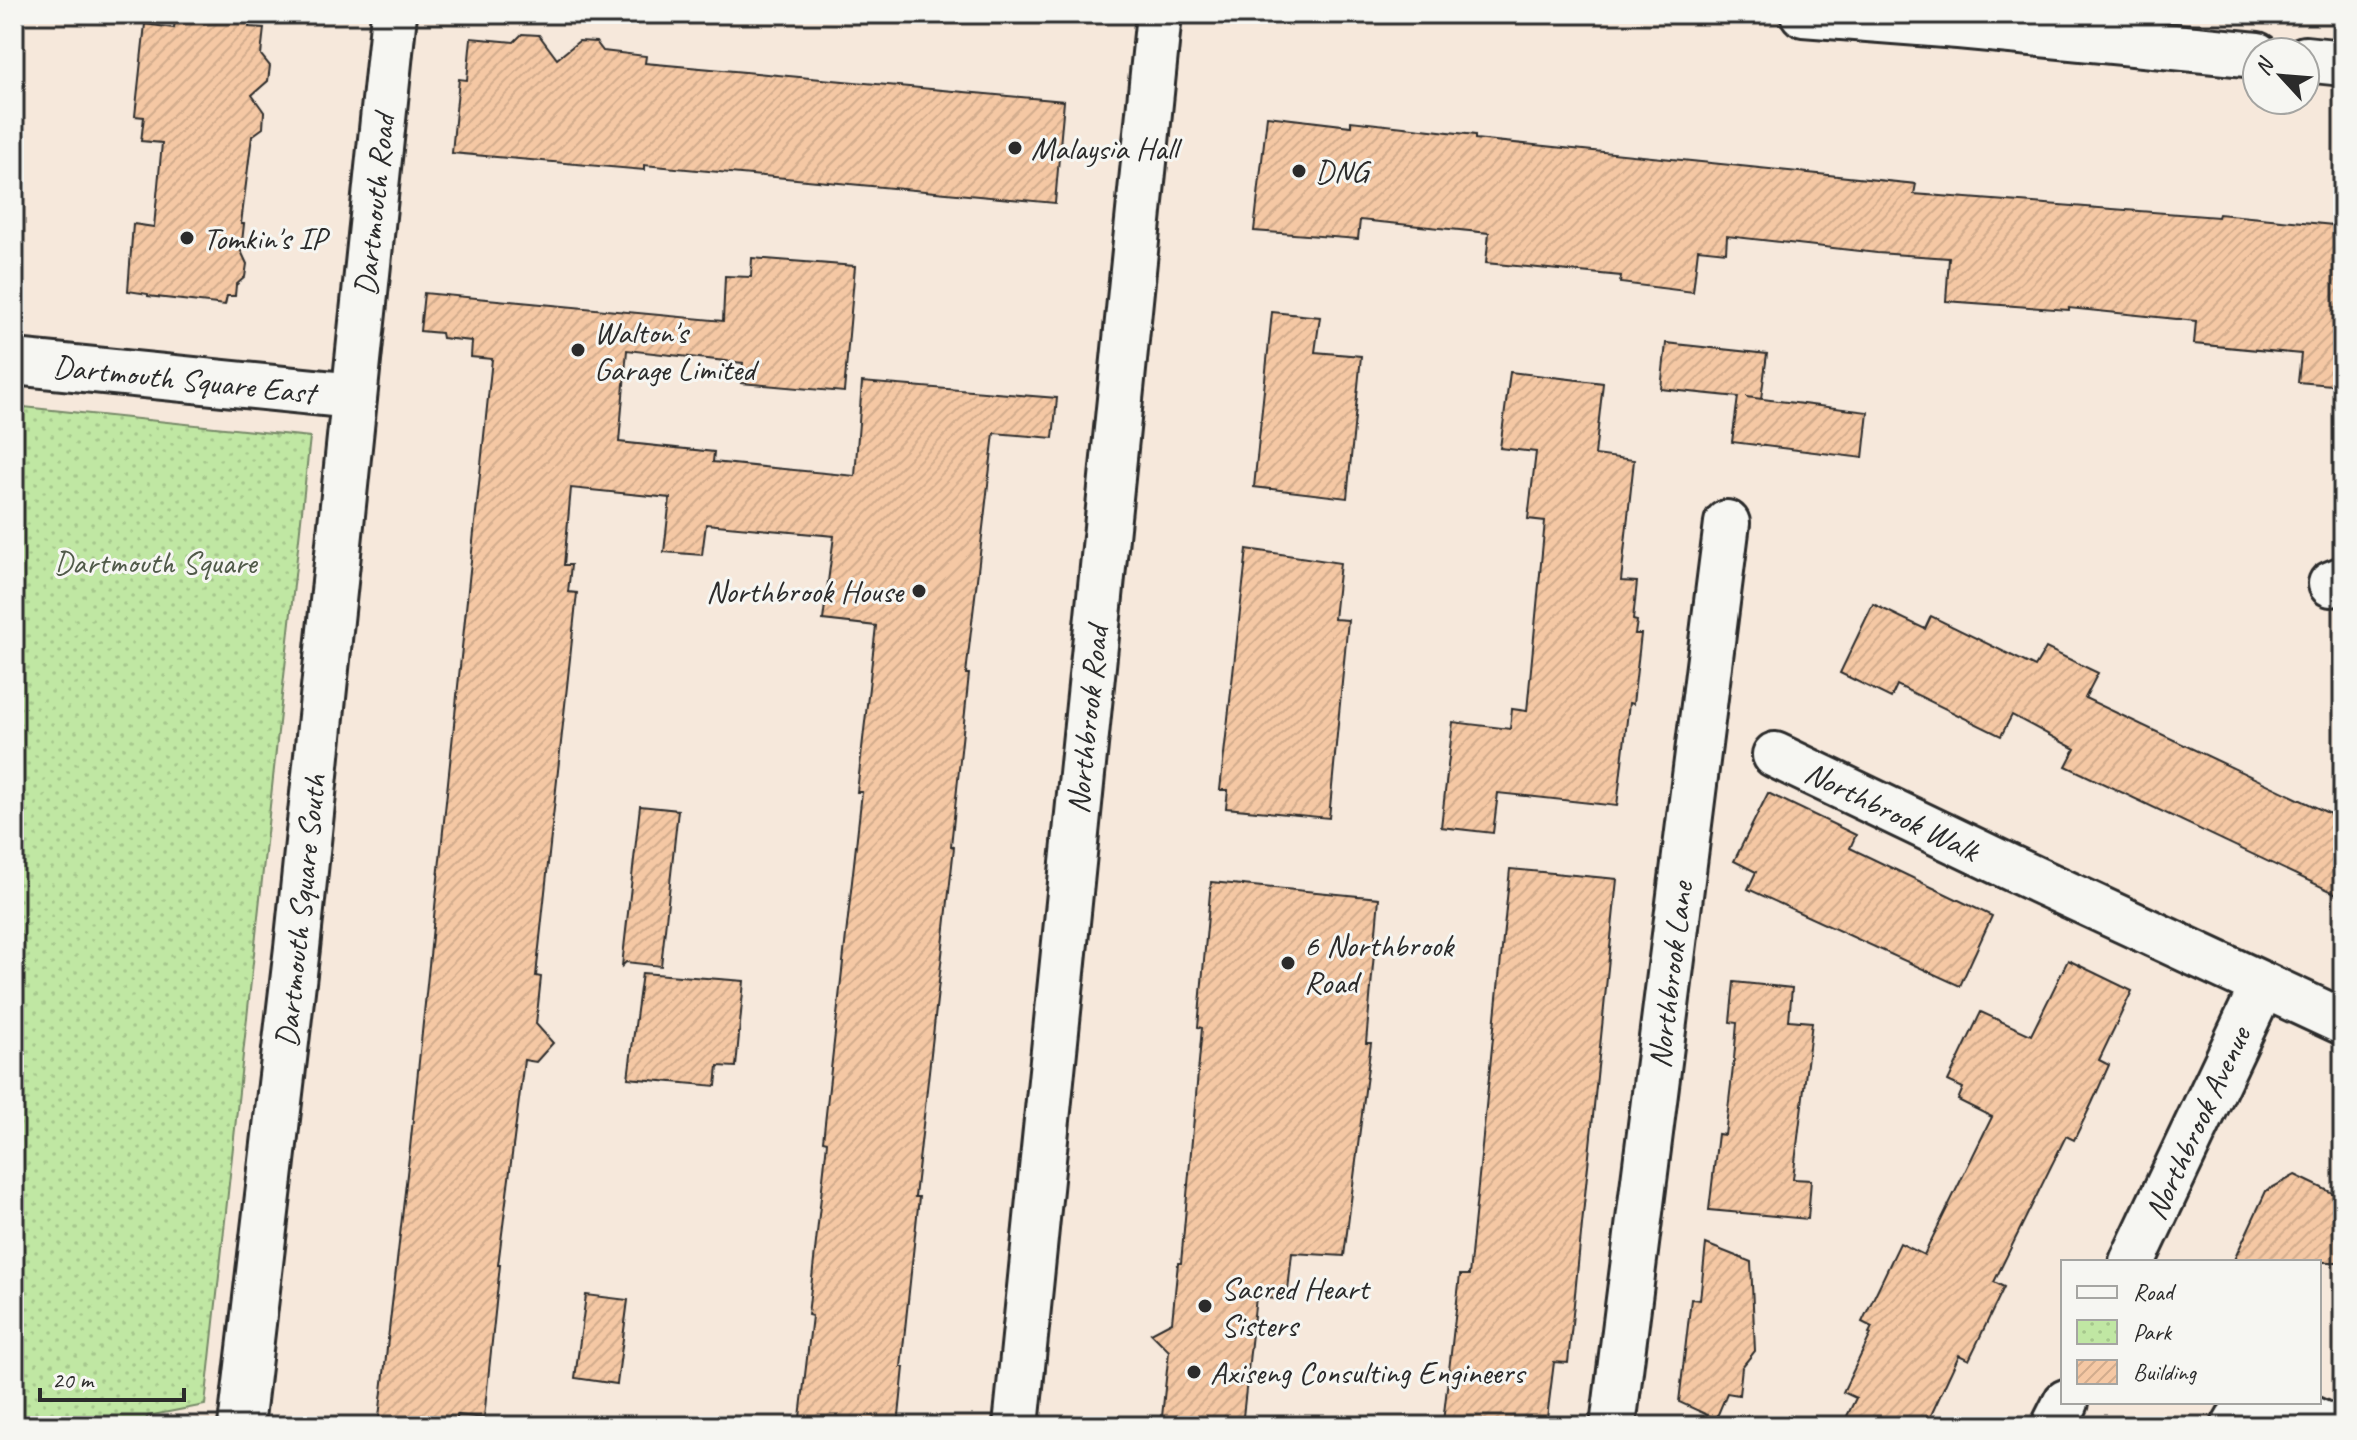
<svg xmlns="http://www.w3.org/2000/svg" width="2357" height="1440" viewBox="0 0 2357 1440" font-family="Caveat,sans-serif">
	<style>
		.park { fill: url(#park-dots); stroke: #768967; stroke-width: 2 }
		.building { fill: url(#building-hatch); stroke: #2b2b2b; stroke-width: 2 }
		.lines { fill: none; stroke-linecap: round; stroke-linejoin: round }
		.minor-casing { stroke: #2b2b2b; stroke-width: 50 }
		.minor { stroke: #f6f6f2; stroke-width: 44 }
		.poi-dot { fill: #2b2b2b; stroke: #f6f6f2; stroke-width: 3 }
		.labels { text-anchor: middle; stroke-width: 6; stroke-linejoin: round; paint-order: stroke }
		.poi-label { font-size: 32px; fill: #2b2b2b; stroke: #f6f6f2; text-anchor: start }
		.street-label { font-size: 32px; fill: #2b2b2b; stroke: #f6f6f2 }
		.park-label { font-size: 32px; fill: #505a49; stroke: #f6f6f2 }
	</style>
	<defs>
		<pattern id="park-dots" width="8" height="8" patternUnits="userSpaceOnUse" patternTransform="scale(2)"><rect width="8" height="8" fill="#c0e7a3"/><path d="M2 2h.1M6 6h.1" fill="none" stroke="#a5c68c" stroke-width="1.8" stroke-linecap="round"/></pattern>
		<pattern id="building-hatch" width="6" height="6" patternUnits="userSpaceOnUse" patternTransform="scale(2)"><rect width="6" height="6" fill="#f5c8a4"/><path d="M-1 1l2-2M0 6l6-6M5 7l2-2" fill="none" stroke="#d2ac8d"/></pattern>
	</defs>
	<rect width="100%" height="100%" fill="#f6e8db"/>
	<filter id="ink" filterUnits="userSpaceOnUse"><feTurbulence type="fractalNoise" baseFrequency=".0125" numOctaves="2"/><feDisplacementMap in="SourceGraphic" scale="16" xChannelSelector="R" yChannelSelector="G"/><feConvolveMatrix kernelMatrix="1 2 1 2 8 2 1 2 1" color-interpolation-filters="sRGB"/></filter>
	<g filter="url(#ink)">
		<path class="park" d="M14,406L310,437L205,1405L148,1416L142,1426H14Z"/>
		<g class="building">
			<path d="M176,14H251L249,27L264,28L261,55L270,66L268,81L252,95L264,112L263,128L252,136L241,224H244L241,251L247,264L245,277L236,285L235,296H227L225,305L148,296V294L128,291L133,224L154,227L162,143L141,141L144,117L135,116L145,24L174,28Z"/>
			<path d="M522,34L539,35L557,59L579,41L596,42L603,51L646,56L645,63L1064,101L1055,203L644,165V170L452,153L459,79L467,80L471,38L514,42Z"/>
			<path d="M1267,116L1351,126V121L1475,135V139L1916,184L1914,194L2218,217L2219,214L2343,226V386L2298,382L2301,354L2194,344L2196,321L2069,308V310L1946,301L1949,258L1877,253L1727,236L1726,252L1698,249L1693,292L1620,283L1621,276L1486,263L1489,233L1360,220L1358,239L1254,231Z"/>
			<path d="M752,258L855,266L844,392L741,383L743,363L627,350L619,442L714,452L713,462L855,476L862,382L1057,398L1053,438L994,433L966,674H969L951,846L954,847L915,1197H919L901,1367H904L898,1426H799L812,1316L808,1315L827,1142L823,1141L862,792H857L876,626L823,620L834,536L706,524L702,555L664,552L670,498L571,488L564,565H571L568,592L577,593L536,976L541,977L536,1024L553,1043L536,1062L524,1060L498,1265H500L484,1418L458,1415L454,1426H378L410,1148L492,359L471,357L472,341L442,338L441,333L420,331L424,293L723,321L725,276L751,277Z"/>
			<path d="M1272,312L1320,317L1315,352L1361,356L1347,498L1254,487Z"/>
			<path d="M1666,343L1767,354L1761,399L1746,397L1868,412L1863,458L1732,442L1738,397L1661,389Z"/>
			<path d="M1510,372L1603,383L1595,455L1634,460L1621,581L1637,582L1633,620L1637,621L1635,634H1641L1633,704L1629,703L1617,806L1498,793L1493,833L1441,827L1453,722L1510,729L1512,709L1527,711L1545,521L1528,519L1536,452L1500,448Z"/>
			<path d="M1247,549L1340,563L1334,619L1348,620L1329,818L1226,808L1228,790H1220Z"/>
			<path d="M1873,604L1925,629L1931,616L2035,667L2046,648L2098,673L2085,698L2343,820V897L2066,766L2075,749L2012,715L2001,736L1897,685L1891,698L1840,673Z"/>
			<path d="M1768,793L1856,835L1850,848L1992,916L1960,986L1748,889L1756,872L1734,861Z"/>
			<path d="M640,806L678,810L661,966L626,962L622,966Z"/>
			<path d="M1510,869L1617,879L1568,1363L1554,1362L1546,1426H1479L1443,1422L1460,1275H1469Z"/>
			<path d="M1211,882L1379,898L1366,1043H1371L1344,1256L1292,1253L1287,1300L1256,1297L1242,1426H1161L1169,1351L1151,1333L1172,1322L1178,1263H1181L1202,1028L1198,1027Z"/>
			<path d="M2068,960L2132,991L2099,1060L2109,1065L2092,1103L2074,1140L2066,1136L1994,1282L2004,1287L1969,1360L1959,1355L1926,1426H1842L1856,1398L1843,1392L1871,1334L1869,1333L1872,1327L1862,1322L1900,1243L1924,1255L1992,1117L1958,1100L1963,1088L1948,1081L1981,1012L2031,1035Z"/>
			<path d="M642,973L744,981L736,1067L718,1066L716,1086L628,1078Z"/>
			<path d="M1734,982L1792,988L1789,1020L1812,1022L1793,1179L1811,1180L1808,1219L1709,1210L1718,1134L1725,1135L1734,1059L1737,1023L1730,1022Z"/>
			<path d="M2295,1175L2343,1198V1262H2233L2266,1191Z"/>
			<path d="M1706,1244L1751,1262L1755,1351L1742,1367L1739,1395L1727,1393L1716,1419L1679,1402L1691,1299L1700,1300Z"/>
			<path d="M586,1295L628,1300L617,1384L575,1378Z"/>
		</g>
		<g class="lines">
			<g class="minor-casing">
				<g id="minor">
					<path d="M1803,14L1958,26L2257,55"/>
					<path d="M2305,59L2343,63"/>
					<path d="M14,362L354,396"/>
					<path d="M2331,584L2343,579"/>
					<path d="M1775,755L2009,867L2343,1022"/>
					<path d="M2132,1262L2263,985"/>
					<path d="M2274,1402L2327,1426"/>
					<path d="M241,1426L297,948L394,14"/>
					<path d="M1016,1426L1159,14"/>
					<path d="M1613,1426L1727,523"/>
					<path d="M2054,1426L2066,1402"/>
					<path d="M2234,1426C2242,1410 2254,1405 2271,1402"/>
				</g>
			</g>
			<use href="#minor" class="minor"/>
		</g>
	</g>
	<g class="poi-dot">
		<circle cx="1015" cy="148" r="8"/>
		<circle cx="1299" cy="171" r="8"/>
		<circle cx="187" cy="238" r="8"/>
		<circle cx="578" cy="350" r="8"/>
		<circle cx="919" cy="591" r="8"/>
		<circle cx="1288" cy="963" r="8"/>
		<circle cx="1205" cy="1306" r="8"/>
		<circle cx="1194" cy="1372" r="8"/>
	</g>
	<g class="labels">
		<g class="poi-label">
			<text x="1031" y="159">Malaysia Hall</text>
			<text x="1315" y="182">DNG</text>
			<text x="203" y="249">Tomkin's IP</text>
			<text x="594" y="343">Walton's<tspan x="594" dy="37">Garage Limited</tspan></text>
			<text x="903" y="602" text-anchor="end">Northbrook House</text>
			<text x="1304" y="956">6 Northbrook<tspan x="1304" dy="37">Road</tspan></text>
			<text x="1221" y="1299">Sacred Heart<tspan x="1221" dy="37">Sisters</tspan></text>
			<text x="1210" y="1383">Axiseng Consulting Engineers</text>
		</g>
		<g class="street-label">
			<text transform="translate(374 205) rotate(-84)" y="11">Dartmouth Road</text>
			<text transform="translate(184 379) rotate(6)" y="11">Dartmouth Square East</text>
			<text transform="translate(1087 720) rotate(-84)" y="11">Northbrook Road</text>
			<text transform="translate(1892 811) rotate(26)" y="11">Northbrook Walk</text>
			<text transform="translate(300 911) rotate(-84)" y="11">Dartmouth Square South</text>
			<text transform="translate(1670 975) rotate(-83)" y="11">Northbrook Lane</text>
			<text transform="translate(2197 1123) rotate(-65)" y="11">Northbrook Avenue</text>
		</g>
		<g class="park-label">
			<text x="155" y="573">Dartmouth Square</text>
		</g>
	</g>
	<rect width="2357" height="1440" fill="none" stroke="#f6f6f2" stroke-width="48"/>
	<rect x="24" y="24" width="2309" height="1392" fill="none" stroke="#2b2b2b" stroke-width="3" filter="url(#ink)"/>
	<rect x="2061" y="1260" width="260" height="144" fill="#f6f6f2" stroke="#a5a5a2" stroke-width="2"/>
	<rect x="2077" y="1286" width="40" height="12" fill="#f6f6f2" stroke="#a5a5a2" stroke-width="2"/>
	<text x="2133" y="1300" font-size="24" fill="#2b2b2b">Road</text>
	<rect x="2077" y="1320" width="40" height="24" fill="url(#park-dots)" stroke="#a5a5a2" stroke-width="2"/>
	<text x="2133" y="1340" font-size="24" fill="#2b2b2b">Park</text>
	<rect x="2077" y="1360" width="40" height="24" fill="url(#building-hatch)" stroke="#a5a5a2" stroke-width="2"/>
	<text x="2133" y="1380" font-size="24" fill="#2b2b2b">Building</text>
	<g transform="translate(2281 76) rotate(296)"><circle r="38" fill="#f6f6f2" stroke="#a5a5a2" stroke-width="2"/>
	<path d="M0-6L14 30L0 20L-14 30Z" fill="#2b2b2b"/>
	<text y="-12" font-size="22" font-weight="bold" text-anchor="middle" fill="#2b2b2b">N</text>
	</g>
	<path d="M40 1388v12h144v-12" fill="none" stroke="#2b2b2b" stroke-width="4"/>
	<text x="52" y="1388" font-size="24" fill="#2b2b2b" stroke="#f6f6f2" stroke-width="6" paint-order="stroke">20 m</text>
</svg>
